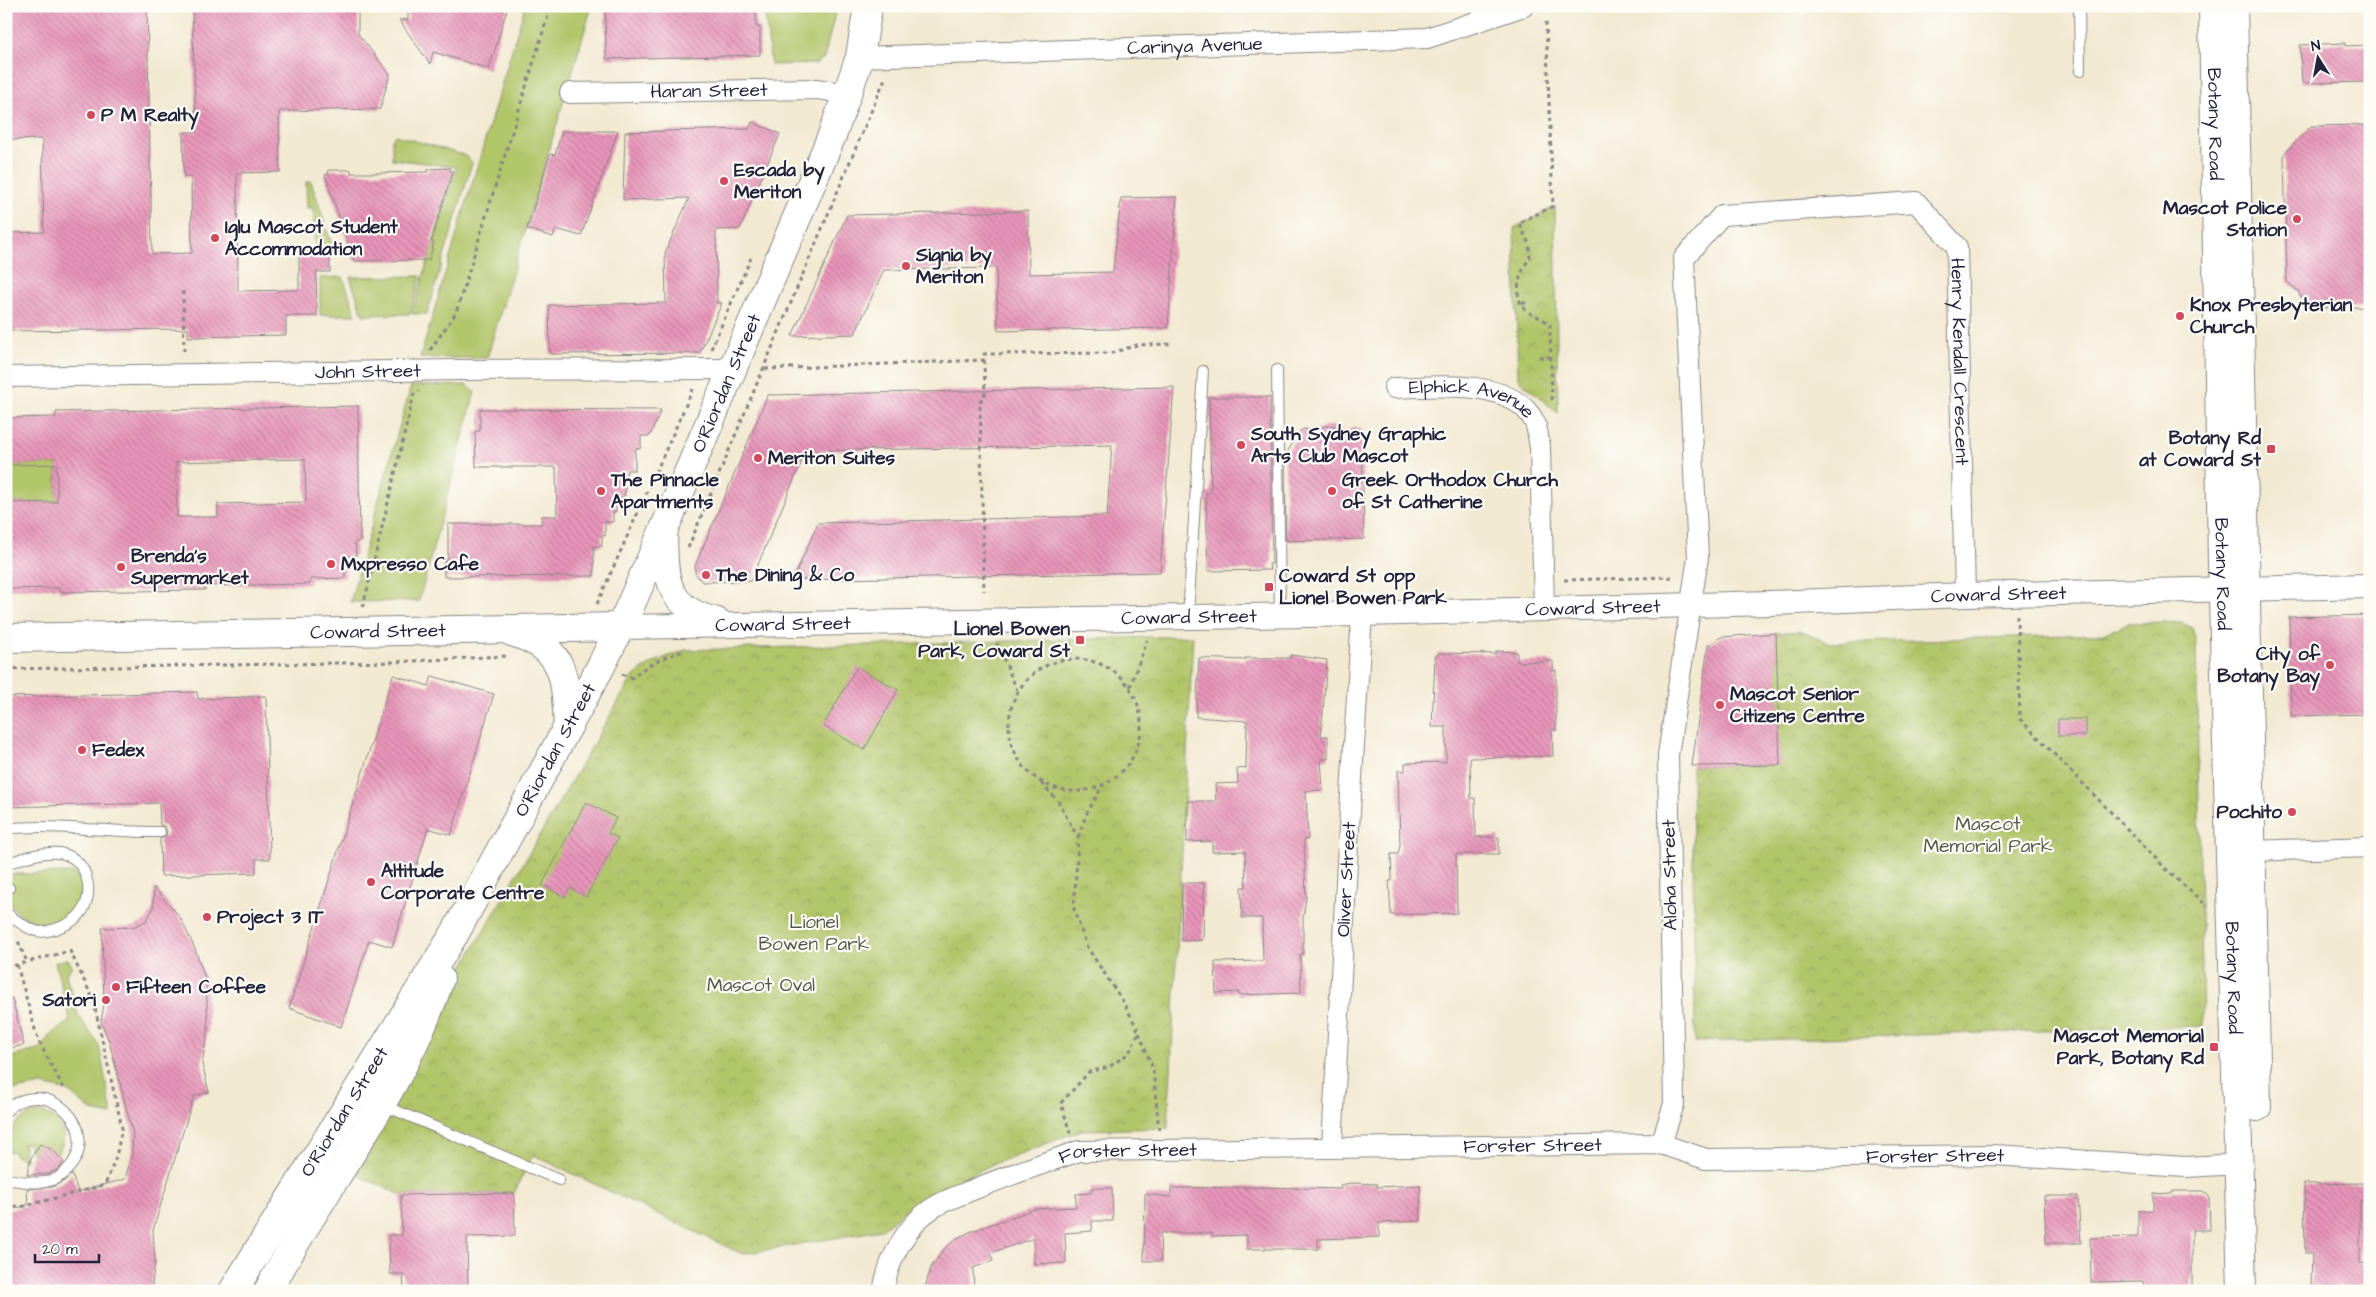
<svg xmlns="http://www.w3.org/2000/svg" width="2376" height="1297" font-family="'Architects Daughter',sans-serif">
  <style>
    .green { fill: #b1c569; stroke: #6a7452 }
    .park { fill: url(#park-crowns); stroke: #6a7452 }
    .building { fill: url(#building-back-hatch); fill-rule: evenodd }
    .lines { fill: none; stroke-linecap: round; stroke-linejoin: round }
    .service-casing { stroke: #8a8686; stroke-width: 12 }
    .minor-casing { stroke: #8a8686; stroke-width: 22 }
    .tertiary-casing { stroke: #8a8686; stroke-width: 26 }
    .secondary-casing { stroke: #8a8686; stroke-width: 30 }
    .primary-casing { stroke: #8a8686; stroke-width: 30 }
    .path { stroke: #8a8686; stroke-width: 3; stroke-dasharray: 4 4; stroke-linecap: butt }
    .service { stroke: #fff; stroke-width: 10 }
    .minor { stroke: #fff; stroke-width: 20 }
    .tertiary { stroke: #fff; stroke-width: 24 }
    .secondary { stroke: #fff; stroke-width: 28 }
    .primary { stroke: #fff; stroke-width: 28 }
    .poi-dot { fill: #d1495b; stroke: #fdfcf7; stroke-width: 2 }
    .labels { text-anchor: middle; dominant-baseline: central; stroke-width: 4.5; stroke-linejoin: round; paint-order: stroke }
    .street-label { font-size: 19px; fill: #22223b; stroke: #fdfcf7 }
    .poi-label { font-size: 19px; font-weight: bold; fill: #22223b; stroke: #fdfcf7; text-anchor: start }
    .park-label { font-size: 19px; fill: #545b4b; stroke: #fdfcf7 }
  </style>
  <defs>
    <pattern id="park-crowns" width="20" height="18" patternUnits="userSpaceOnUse" patternTransform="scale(1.25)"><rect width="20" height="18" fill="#b1c569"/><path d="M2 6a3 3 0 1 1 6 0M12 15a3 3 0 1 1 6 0" fill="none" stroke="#98a95c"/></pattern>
    <pattern id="building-back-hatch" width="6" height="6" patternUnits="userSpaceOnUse" patternTransform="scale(1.25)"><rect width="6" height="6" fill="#e996ba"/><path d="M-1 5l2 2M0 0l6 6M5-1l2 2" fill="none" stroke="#bc7a98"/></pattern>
  </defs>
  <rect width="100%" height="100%" fill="#fdfcf7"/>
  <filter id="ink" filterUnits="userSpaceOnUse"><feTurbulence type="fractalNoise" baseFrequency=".02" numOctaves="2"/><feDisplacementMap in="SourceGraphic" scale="10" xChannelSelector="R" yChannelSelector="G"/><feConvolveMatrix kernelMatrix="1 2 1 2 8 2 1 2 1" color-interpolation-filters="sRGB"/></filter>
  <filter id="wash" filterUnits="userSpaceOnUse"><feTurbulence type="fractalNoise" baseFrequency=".0096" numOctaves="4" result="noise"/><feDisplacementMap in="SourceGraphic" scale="20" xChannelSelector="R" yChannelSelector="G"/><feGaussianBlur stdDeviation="1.12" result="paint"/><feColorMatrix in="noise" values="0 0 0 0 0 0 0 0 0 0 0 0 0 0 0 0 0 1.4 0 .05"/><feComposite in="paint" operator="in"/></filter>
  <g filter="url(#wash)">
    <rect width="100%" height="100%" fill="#f2e9d1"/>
    <!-- green -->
    <path class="green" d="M525 6H592L487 358H420Z
      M764 6H837L824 58 815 64 771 65Z
      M395 135 467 156 472 163 427 314H412L456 167 392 159V139Z
      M311 181 333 248 315 249 313 208H307L306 182Z
      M421 276 410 314 363 315 350 277Z
      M343 277 356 315H320V278Z
      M466 385 475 392 419 601 350 602 411 386Z
      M57 464V502L8 503V512L6 513V465Z
      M76 873C101 893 62 932 36 924 26 922 18 912 11 906L8 874Z
      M68 959 72 966 66 975 78 1015 99 1045 112 1115 92 1111 68 1091 43 1085 6 1091V1058L41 1049 50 1035 70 1021 55 962Z
      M40 1112C61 1117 71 1137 56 1155L35 1157 31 1153 29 1144 24 1143V1155L27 1160 23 1161 18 1156 16 1157 13 1151 8 1152C8 1130 17 1115 40 1112Z"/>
    <!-- park -->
    <path class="park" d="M1555 207 1558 413 1518 379 1514 228Z
      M2165 622 2182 623 2192 628 2196 642 2203 1026 1695 1042 1692 766 1779 765 1776 633 1799 631 1830 643 2103 634 2129 623Z
      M1193 636 1168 1128 1082 1130 991 1165 920 1199 881 1230 742 1254 533 1155 514 1193 401 1195 355 1174 466 961 632 678C648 663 665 657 686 650Z"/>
    <g id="blocks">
      <!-- building -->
      <path class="building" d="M6 6H147L152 254 192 253 191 177H184L183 132H196L192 6H358V34L390 74 380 109 279 111 280 172 237 173 238 291 299 290V252H330V272H316L317 316H286V335L188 337V329L6 331V233L44 232 42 139 6 140Z
        M408 6H508L489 69 433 52 430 64 399 20H408Z
        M605 6H756V27H760V55L606 59Z
        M2345 43V46L2370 45V82L2302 83 2300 45Z
        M752 122 780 134 740 229 716 230 717 303H722L700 353 550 354 549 305 666 303 665 253 689 198 623 200 625 132 749 129Z
        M2370 125V307L2314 308 2304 297H2300L2299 292 2287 282 2284 154 2311 126Z
        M562 131H618L581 236 556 229 553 237 527 229 550 154 555 155Z
        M450 168V171H453L431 242H434L429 260 354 261 325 175 328 174V170H351V173H373L428 172V169Z
        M1177 197 1168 328 998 331 996 268 884 270 855 334 792 336 847 215 1028 211 1029 274 1113 272 1121 198Z
        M1174 387 1160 572 793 580 818 523 1107 516 1112 445 806 451 751 581 702 582 695 573V566L768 395Z
        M1209 397H1270L1272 564H1269L1270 570 1208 571 1206 493 1211 492Z
        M358 406 360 541 355 542 356 556H345V578L310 579V584L205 586V590L59 592V588L6 589 8 503 57 502V464L6 465V418L56 417V412ZM305 459 306 502 218 504V517H177L176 462Z
        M480 409 661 410 650 436H641V448L635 449V470H627L624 498H616V512H613V522H605V536L602 535V546H594V576L444 577V561H448V524H542L541 516H557L556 467H476L475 431H480Z
        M1324 426H1334L1345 431 1355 427 1362 430 1364 539 1286 541 1285 456 1300 431 1304 429 1315 432Z
        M2370 615V714L2291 716 2289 617Z
        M1776 633 1780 765 1692 766 1708 645 1721 637Z
        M1496 651 1517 652V662L1553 661V671L1556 670V731L1552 729 1553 756 1470 758 1471 798H1475L1476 837H1499V854H1456L1457 913 1391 915 1389 881H1392L1391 854H1398L1400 846 1398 770 1405 771V763L1446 762V727H1432L1435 658 1439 653 1496 654Z
        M1291 655 1327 660 1321 736H1328V759H1321L1323 790 1306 791 1308 839 1304 840 1306 898 1303 917V954H1300L1301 993 1239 995 1238 992 1216 993 1215 962 1263 961 1262 918H1242L1241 887H1246L1245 851 1212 852V841L1187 842V801H1216L1215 784 1238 783 1237 769 1246 768 1247 721 1196 717 1199 658 1245 660V658H1291Z
        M857 667 898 690 864 750 823 726Z
        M393 675 429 686 432 676 494 694 451 835 428 828 392 947 369 940 341 1027 289 1008Z
        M197 692 198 699 266 696 270 859H256V873L161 876 160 839 166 836 167 832 164 826 160 825 159 803 6 807V697Z
        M2058 719H2086V736H2058Z
        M586 802 616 818 608 833 618 838 586 897 570 888 565 897 542 885Z
        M1182 883H1204L1203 940 1181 941Z
        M154 887 180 917 195 949 206 981 208 1030 202 1064 209 1092 194 1096 153 1230 155 1261 151 1291H6V1211L28 1205 27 1189 52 1187 64 1181 72 1174 78 1192 125 1179 132 1155 133 1134 109 1041 101 1022 104 1004 102 928 133 927 146 921 153 909Z
        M6 998H12L24 1045 6 1049Z
        M40 1144 53 1150 64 1162 59 1169 48 1174 27 1175 31 1158Z
        M1351 1183 1377 1184V1187L1420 1185 1421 1221 1379 1223V1237L1318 1239V1249H1247V1235L1212 1236V1233H1160L1161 1261H1144L1145 1194 1171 1197V1188L1260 1187 1341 1189 1340 1185Z
        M2365 1183V1200H2360V1263L2370 1264V1289L2311 1286 2312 1253H2305L2304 1184Z
        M1091 1188H1112L1113 1221H1092V1231L1065 1233 1066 1263 1034 1264V1238L991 1253 993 1261 973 1268 974 1291H924L931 1267 944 1249 957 1238 972 1231 1035 1209 1076 1207V1194L1091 1193Z
        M2173 1191H2203L2209 1196 2210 1230H2192V1291H2144L2143 1281 2091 1282 2090 1238 2138 1237V1211L2153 1210V1194L2173 1193Z
        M514 1193 515 1236 467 1237 468 1291H404L403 1274H390L389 1235H402L401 1195Z
        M2044 1196H2078L2081 1243H2046Z"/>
    </g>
  </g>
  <g filter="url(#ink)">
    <use href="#blocks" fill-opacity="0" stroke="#8a8686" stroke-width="1"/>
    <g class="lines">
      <defs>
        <path id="service" d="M2079 6 2080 71
          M1277 370 1280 615
          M1188 617 1203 371
          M6 829C57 823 109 833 160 832
          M6 864C23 858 41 851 59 853 86 857 95 888 83 910 77 920 65 926 55 929 49 931 42 933 36 931 25 928 15 919 6 913
          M6 888H9
          M383 1105 559 1180
          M6 1111C46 1071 108 1132 65 1172 60 1177 52 1181 45 1182 32 1184 19 1181 6 1179"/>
        <g id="minor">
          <path id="s1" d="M860 57 1427 38 1524 6"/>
          <path id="s2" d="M570 93 817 89 848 94"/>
          <path id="s3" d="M6 377 458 370 732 369"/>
          <path id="s4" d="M1394 388C1435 387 1511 377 1534 421 1538 428 1538 439 1540 447L1544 609"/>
          <path d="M2252 851 2370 847"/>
          <path id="s5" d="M1661 1144 1674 1104 1668 755 1698 557 1684 258 1722 215 1916 202 1957 247 1965 595"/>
          <path id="s6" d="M1332 1147 1348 844 1362 614"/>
          <path id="s7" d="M883 1291C888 1264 899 1240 918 1220 933 1204 955 1197 975 1189 1009 1175 1044 1163 1079 1151L1661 1144 1706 1159 1994 1155 2186 1167 2240 1164"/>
        </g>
        <g id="tertiary">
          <path d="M665 529C666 576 663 607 717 620"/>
          <path id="s8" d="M621 627 1362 614 1770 603 1965 595 2370 586"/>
        </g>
        <g id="secondary">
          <path d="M512 632C566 648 565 676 568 726"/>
          <path id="s9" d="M6 638 621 627"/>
        </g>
        <g id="primary">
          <path id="s10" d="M2213 6 2222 563 2242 1291"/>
          <path d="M2233 6 2257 1107"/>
          <path id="s11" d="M233 1291 455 933 601 666 627 613 665 527 833 133 860 57 868 6"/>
          <path d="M268 1291C323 1186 403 1092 440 979"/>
        </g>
      </defs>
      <!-- service casing -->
      <use href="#service" class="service-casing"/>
      <!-- minor casing -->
      <use href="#minor" class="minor-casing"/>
      <!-- tertiary casing -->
      <use href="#tertiary" class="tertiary-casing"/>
      <!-- secondary casing -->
      <use href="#secondary" class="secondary-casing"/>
      <!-- primary casing -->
      <use href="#primary" class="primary-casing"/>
      <!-- path -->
      <path class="path" d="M1546 22 1553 206 1519 223 1529 244 1530 258C1520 271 1511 297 1526 310 1533 316 1543 317 1550 325L1552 403
        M183 291 184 355
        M1522 303H1530
        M711 349 751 258
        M430 350 456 313 551 6
        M1539 357H1551
        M984 360 985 396 980 401 984 591
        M765 369 984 360V354L1112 353 1137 345 1173 344
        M688 548 886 76
        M1564 580 1673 577
        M597 604 693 389
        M363 607 414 394 419 391
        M2017 615 2020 719 2169 872 2207 906
        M1070 642V658
        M997 643 1017 690
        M1009 725a66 66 0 1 1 132 0a66 66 0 1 1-132 0Z
        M6 669 393 662 506 656
        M622 674 632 678C648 663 665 657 686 650
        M1130 687 1147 640
        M1041 783 1058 801 1078 838 1074 910 1087 947 1124 1003 1139 1032 1129 1053 1109 1067 1089 1072 1061 1103 1070 1133
        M1078 837 1087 813 1103 785
        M17 965 38 1040 64 1089
        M6 968 27 962 18 941
        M1139 1033 1153 1069 1159 1131
        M6 1205 21 1207 105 1185 116 1157 122 1128 93 999 70 951 27 962"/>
      <!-- service -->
      <use href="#service" class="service"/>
      <!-- minor -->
      <use href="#minor" class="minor"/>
      <!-- tertiary -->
      <use href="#tertiary" class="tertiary"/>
      <!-- secondary -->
      <use href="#secondary" class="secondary"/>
      <!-- primary -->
      <use href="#primary" class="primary"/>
    </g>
  </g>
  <!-- markers -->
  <g class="poi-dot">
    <circle cx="91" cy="115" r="5"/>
    <circle cx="724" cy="181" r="5"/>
    <circle cx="2297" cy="219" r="5"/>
    <circle cx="215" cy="238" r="5"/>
    <circle cx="906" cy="266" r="5"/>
    <circle cx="2180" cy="316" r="5"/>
    <circle cx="1241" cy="445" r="5"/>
    <rect x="2266" y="444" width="10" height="10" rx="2.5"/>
    <circle cx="758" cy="458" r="5"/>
    <circle cx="601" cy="491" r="5"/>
    <circle cx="1332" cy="491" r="5"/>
    <circle cx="331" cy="564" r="5"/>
    <circle cx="121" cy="567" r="5"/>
    <circle cx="706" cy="575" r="5"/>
    <rect x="1264" y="582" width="10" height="10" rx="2.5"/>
    <rect x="1075" y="635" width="10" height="10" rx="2.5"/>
    <circle cx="2330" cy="665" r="5"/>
    <circle cx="1720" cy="705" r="5"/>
    <circle cx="82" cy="750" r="5"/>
    <circle cx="2292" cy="812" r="5"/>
    <circle cx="371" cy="882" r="5"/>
    <circle cx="207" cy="917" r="5"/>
    <circle cx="116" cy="987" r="5"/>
    <circle cx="106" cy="1000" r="5"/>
    <rect x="2209" y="1042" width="10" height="10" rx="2.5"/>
  </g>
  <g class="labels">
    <!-- street labels -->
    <g class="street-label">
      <text stroke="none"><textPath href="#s1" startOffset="335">Carinya Avenue</textPath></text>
      <text stroke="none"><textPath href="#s2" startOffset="139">Haran Street</textPath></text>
      <text stroke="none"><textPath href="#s10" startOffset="118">Botany Road</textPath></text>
      <text stroke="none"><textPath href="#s5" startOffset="1318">Henry Kendall Crescent</textPath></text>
      <text stroke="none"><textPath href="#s3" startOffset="362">John Street</textPath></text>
      <text stroke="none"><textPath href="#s11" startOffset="1035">O'Riordan Street</textPath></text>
      <text stroke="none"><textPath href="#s4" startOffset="80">Elphick Avenue</textPath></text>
      <text stroke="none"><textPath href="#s10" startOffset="568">Botany Road</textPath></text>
      <text stroke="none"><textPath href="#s8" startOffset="1378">Coward Street</textPath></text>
      <text stroke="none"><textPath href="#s8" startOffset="972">Coward Street</textPath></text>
      <text stroke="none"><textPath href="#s8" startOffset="568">Coward Street</textPath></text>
      <text stroke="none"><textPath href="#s8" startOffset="162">Coward Street</textPath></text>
      <text stroke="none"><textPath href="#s9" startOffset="372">Coward Street</textPath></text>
      <text stroke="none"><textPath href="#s11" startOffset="630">O'Riordan Street</textPath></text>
      <text transform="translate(1670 875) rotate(-91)">Aloha Street</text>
      <text stroke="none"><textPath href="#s6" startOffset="268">Oliver Street</textPath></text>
      <text stroke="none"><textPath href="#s10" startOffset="972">Botany Road</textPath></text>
      <text stroke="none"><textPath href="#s11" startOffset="211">O'Riordan Street</textPath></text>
      <text stroke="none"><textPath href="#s7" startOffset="710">Forster Street</textPath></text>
      <text stroke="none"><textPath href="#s7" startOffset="305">Forster Street</textPath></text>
      <text stroke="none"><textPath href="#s7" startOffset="1115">Forster Street</textPath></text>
    </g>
    <!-- poi labels -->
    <g class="poi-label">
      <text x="101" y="115">P M Realty</text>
      <text x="734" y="170">Escada by<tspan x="734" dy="22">Meriton</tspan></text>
      <text x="2287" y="208" text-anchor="end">Mascot Police<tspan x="2287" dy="22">Station</tspan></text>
      <text x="225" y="227">Iglu Mascot Student<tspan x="225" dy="22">Accommodation</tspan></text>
      <text x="916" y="255">Signia by<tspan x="916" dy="22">Meriton</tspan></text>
      <text x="2190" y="305">Knox Presbyterian<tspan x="2190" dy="22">Church</tspan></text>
      <text x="1251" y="434">South Sydney Graphic<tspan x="1251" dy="22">Arts Club Mascot</tspan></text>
      <text x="2261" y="438" text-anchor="end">Botany Rd<tspan x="2261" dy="22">at Coward St</tspan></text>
      <text x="768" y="458">Meriton Suites</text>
      <text x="611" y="480">The Pinnacle<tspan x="611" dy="22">Apartments</tspan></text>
      <text x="1342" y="480">Greek Orthodox Church<tspan x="1342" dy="22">of St Catherine</tspan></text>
      <text x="131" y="556">Brenda's<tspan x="131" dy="22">Supermarket</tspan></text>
      <text x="341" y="564">Mxpresso Cafe</text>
      <text x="716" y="575">The Dining &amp; Co</text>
      <text x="1279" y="576">Coward St opp<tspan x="1279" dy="22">Lionel Bowen Park</tspan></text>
      <text x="1070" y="629" text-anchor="end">Lionel Bowen<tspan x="1070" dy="22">Park, Coward St</tspan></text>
      <text x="2320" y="654" text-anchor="end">City of<tspan x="2320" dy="22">Botany Bay</tspan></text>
      <text x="1730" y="694">Mascot Senior<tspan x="1730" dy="22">Citizens Centre</tspan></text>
      <text x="92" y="750">Fedex</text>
      <text x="2282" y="812" text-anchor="end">Pochito</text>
      <text x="381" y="871">Altitude<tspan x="381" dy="22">Corporate Centre</tspan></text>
      <text x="217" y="917">Project 3 IT</text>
      <text x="126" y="987">Fifteen Coffee</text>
      <text x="96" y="1000" text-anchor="end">Satori</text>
      <text x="2204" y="1036" text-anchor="end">Mascot Memorial<tspan x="2204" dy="22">Park, Botany Rd</tspan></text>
    </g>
    <!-- park labels -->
    <g class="park-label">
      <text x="1988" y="824">Mascot<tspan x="1988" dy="22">Memorial Park</tspan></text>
      <text x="814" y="922">Lionel<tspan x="814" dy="22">Bowen Park</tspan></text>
      <text x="761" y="985">Mascot Oval</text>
    </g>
  </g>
  <!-- margin -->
  <rect width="2376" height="1297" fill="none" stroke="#fdfcf7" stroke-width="25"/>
  <!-- north arrow -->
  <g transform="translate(2318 58) rotate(349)" stroke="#fdfcf7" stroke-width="4" paint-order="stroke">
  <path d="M0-4L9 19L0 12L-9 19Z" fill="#22223b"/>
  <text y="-8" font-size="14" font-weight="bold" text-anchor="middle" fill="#22223b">N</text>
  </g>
  <!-- scale -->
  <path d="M35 1254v8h64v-8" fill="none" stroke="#22223b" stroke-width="2.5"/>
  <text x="42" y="1254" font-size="15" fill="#22223b" stroke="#fdfcf7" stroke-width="4" paint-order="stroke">20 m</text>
</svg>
